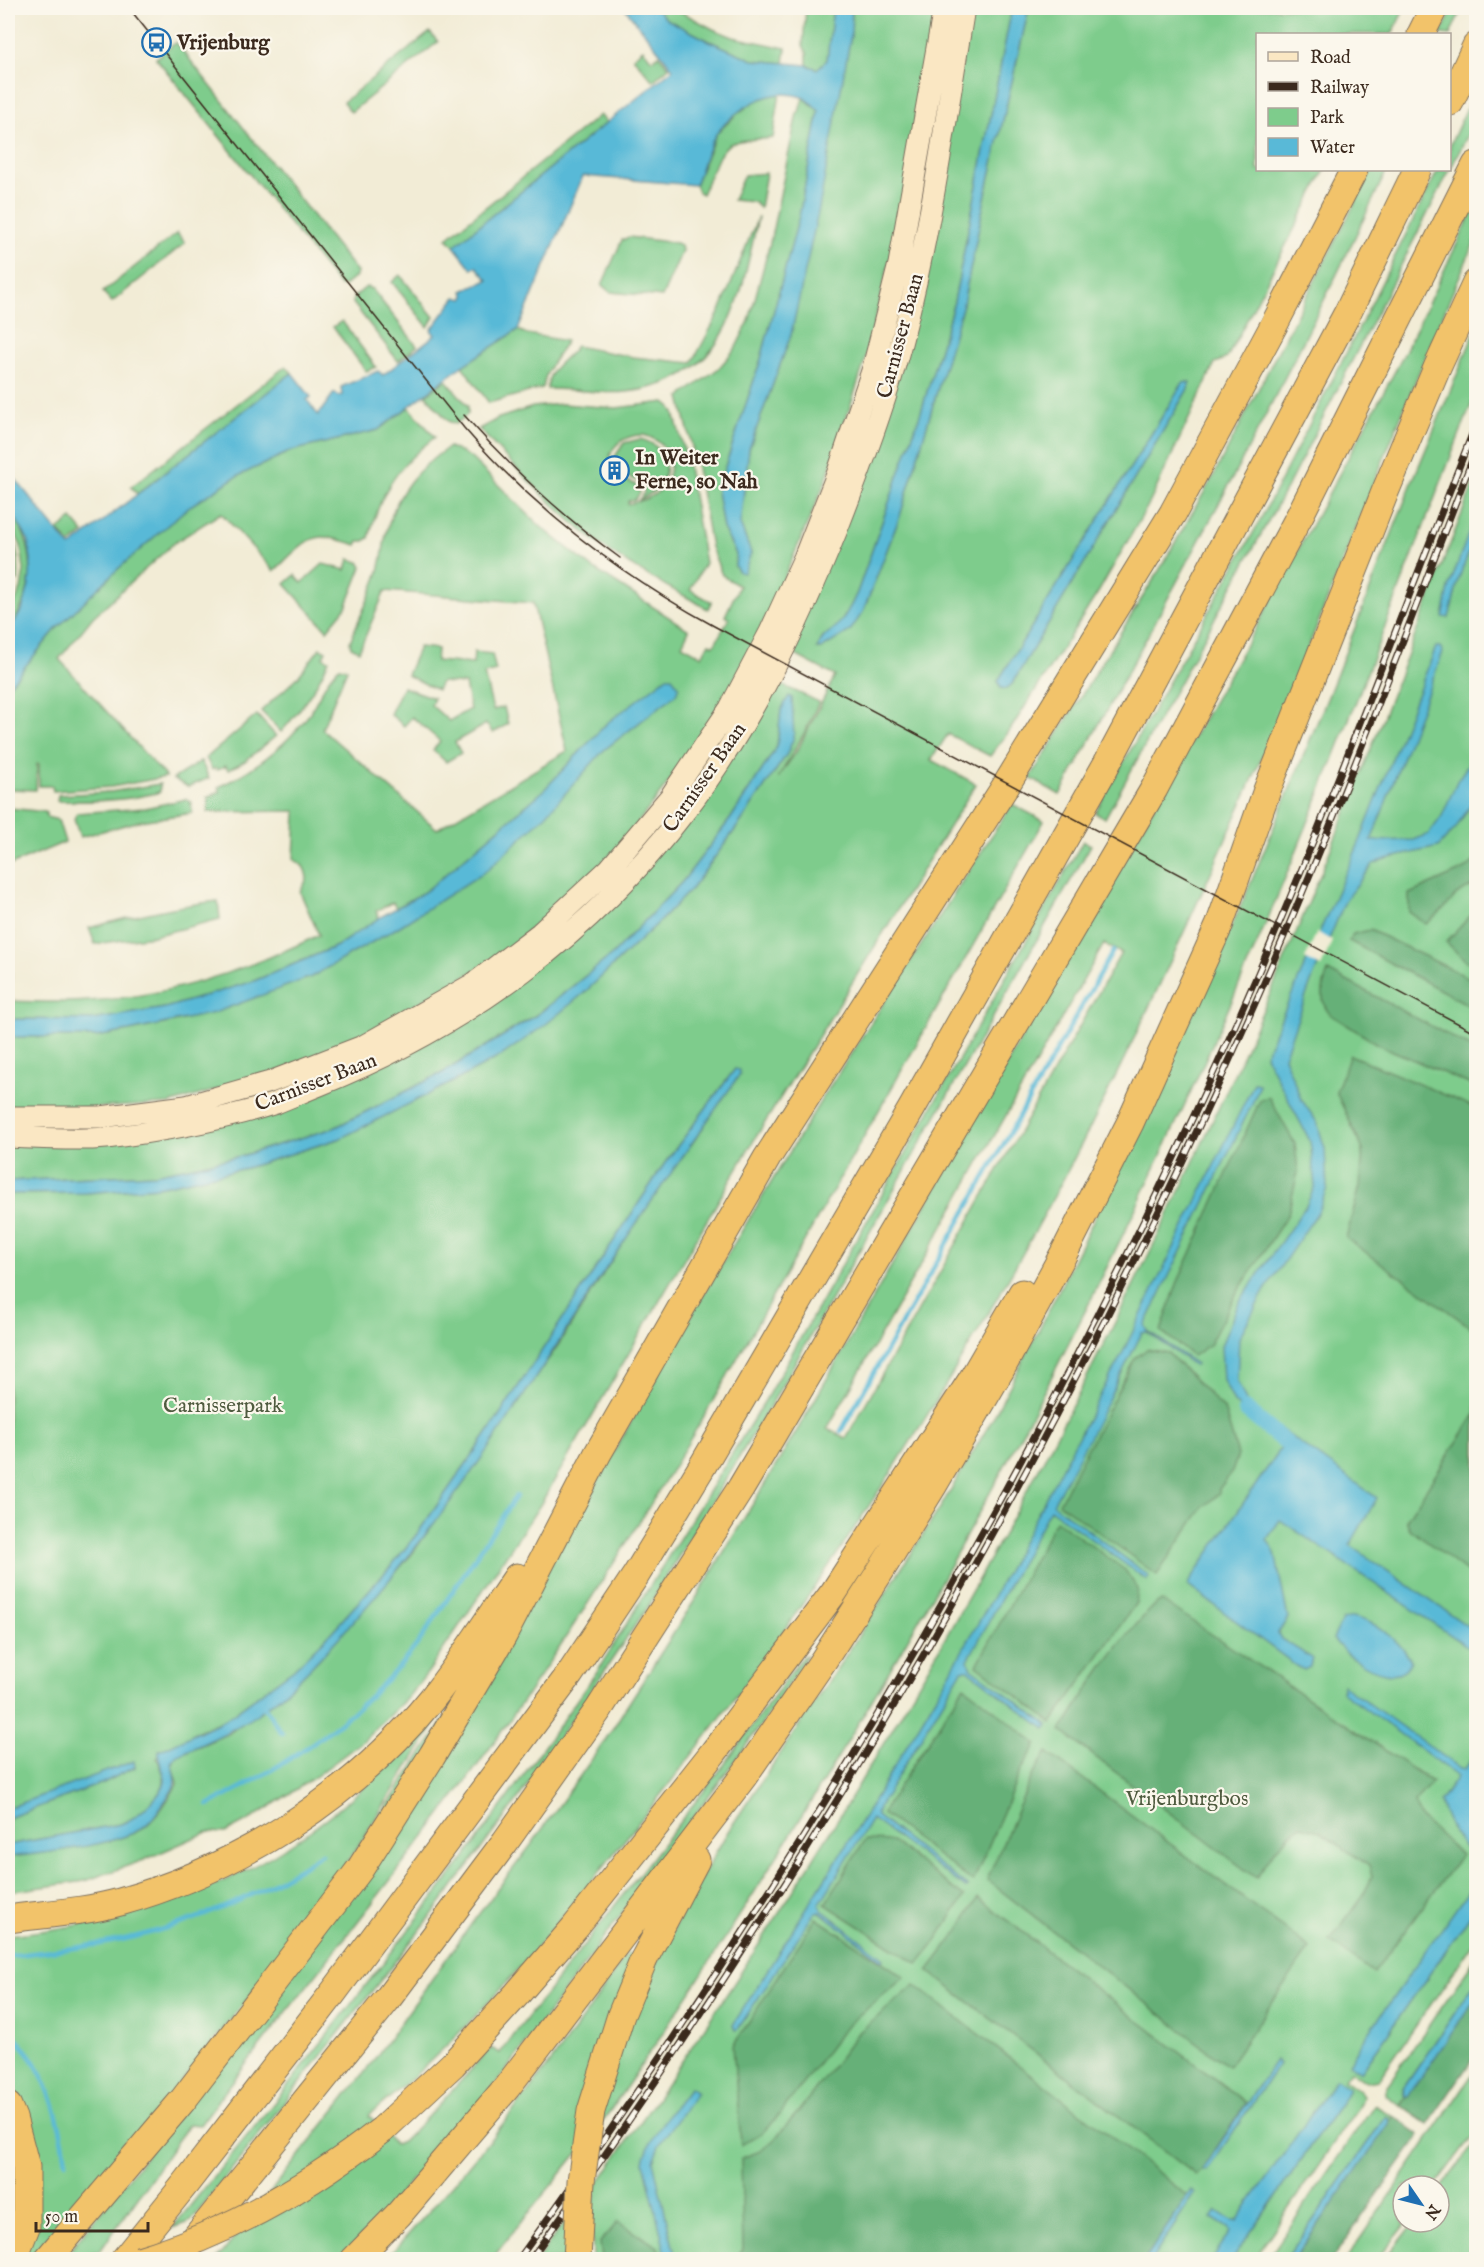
<svg xmlns="http://www.w3.org/2000/svg" width="1484" height="2267" font-family="'IM FELL English',serif">
  <style>
    .green { fill: #7ecc8c; stroke: #5c7b55; stroke-width: 1.5; fill-rule: evenodd }
    .forest { fill: #66b078; stroke: #506d4b; stroke-width: 1.5 }
    .water { fill: #59b9d7; stroke: #4a727a; stroke-width: 1.5 }
    .pier { fill: #f2ecd6 }
    .lines { fill: none; stroke-linecap: round; stroke-linejoin: round }
    .stream { stroke: #59b9d7; stroke-width: 4.5 }
    .canal { stroke: #59b9d7; stroke-width: 16 }
    .secondary-casing { stroke: #7b6e5e; stroke-width: 23 }
    .motorway-casing { stroke: #7b6e5e; stroke-width: 29 }
    .secondary { stroke: #fae7c3; stroke-width: 21 }
    .motorway { stroke: #f2c36a; stroke-width: 27 }
    .tram { stroke: #3b2a1e; stroke-width: 1.5 }
    .rail-casing { stroke: #3b2a1e; stroke-width: 7 }
    .rail { stroke: #fbf7ec; stroke-width: 4.5; stroke-dasharray: 14; stroke-linecap: butt }
    .motorway-bridge-casing { stroke: #7b6e5e; stroke-width: 29; stroke-linecap: butt }
    .motorway-bridge { stroke: #f2c36a; stroke-width: 27 }
    .labels { text-anchor: middle; dominant-baseline: central; stroke-width: 4.5; stroke-linejoin: round; paint-order: stroke }
    .poi-label { font-size: 21px; font-weight: bold; fill: #3b2a1e; stroke: #fbf7ec; text-anchor: start }
    .street-label { font-size: 21px; fill: #3b2a1e; stroke: #fbf7ec }
    .park-label { font-size: 21px; fill: #4f5b3f; stroke: #fbf7ec }
  </style>
  <rect width="100%" height="100%" fill="#fbf7ec"/>
  <filter id="ink" filterUnits="userSpaceOnUse"><feTurbulence type="fractalNoise" baseFrequency=".0167" numOctaves="2"/><feDisplacementMap in="SourceGraphic" scale="12" xChannelSelector="R" yChannelSelector="G"/><feConvolveMatrix kernelMatrix="1 2 1 2 8 2 1 2 1" color-interpolation-filters="sRGB"/></filter>
  <filter id="wash" filterUnits="userSpaceOnUse"><feTurbulence type="fractalNoise" baseFrequency=".008" numOctaves="4" result="noise"/><feDisplacementMap in="SourceGraphic" scale="24" xChannelSelector="R" yChannelSelector="G"/><feGaussianBlur stdDeviation="1.35" result="paint"/><feColorMatrix in="noise" values="0 0 0 0 0 0 0 0 0 0 0 0 0 0 0 0 0 1.4 0 .05"/><feComposite in="paint" operator="in"/></filter>
  <g filter="url(#wash)">
    <rect width="100%" height="100%" fill="#f2ecd6"/>
    <!-- green -->
    <path class="green" d="M656 8H674L713 29 733 37 786 48 784 63 753 60 705 39 666 19Z
      M806 8H833L827 60 817 69 807 65V53L803 45Z
      M852 8H936L905 198 865 361 825 483 771 608 709 729 618 849 501 956 320 1059 169 1104 8 1112V1037H96L129 1031 183 1020 311 977 486 871 604 750 676 694 607 723 542 792 426 891 396 908 393 902 376 911 379 918 337 946 254 981 165 1008 92 1020 8 1019V950L12 952 10 1001C36 1002 62 1003 88 1001 168 997 247 970 319 935L300 892 307 879C306 869 303 864 294 860L296 811 208 812V797L220 792 219 787C251 771 281 750 304 721 316 707 326 676 340 667L347 669 322 729 437 829 567 751 533 603 385 591 359 651 351 647 350 642C358 620 369 599 377 577 383 561 383 543 388 527 398 490 418 468 449 447 456 451 465 453 472 459L541 527 594 569 689 630 682 645 702 656 709 643 714 645 729 619 725 616 739 586 722 575 711 547 696 463 680 397 719 368 735 349 749 321 770 243 797 113 799 112 803 97 819 111 799 217 761 359 717 491 723 528 736 554 735 566 751 553 740 524 749 449 791 335 851 35Z
      M966 8H1012L954 302 921 412 857 593C852 604 845 618 836 627 826 637 823 632 818 649H822L863 612 900 516 963 304 985 198 1029 8H1405L1392 34H1258V170H1325L1227 358 1215 363 1150 502 1099 591 1010 730 990 756 948 734 931 760 976 784 751 1145 540 1505 429 1671 408 1697 363 1741 315 1777 251 1819 225 1833 207 1832 144 1860 85 1881 8 1892V1857C41 1852 117 1846 143 1828 156 1819 170 1798 177 1784 176 1774 167 1764 176 1756L229 1733 279 1697 318 1660 412 1554 559 1344 641 1214 701 1131 735 1069 665 1163 487 1434 417 1534 392 1565 326 1638 294 1669 226 1719 196 1732 157 1758C160 1765 165 1774 164 1781 163 1796 134 1820 121 1824L8 1845V1818L103 1783 135 1767 8 1808V1194L86 1193 158 1187 246 1168 341 1138 584 993 657 924 692 888 740 823 787 754 781 710 777 747 731 818 683 881 613 954 536 1015 444 1072 334 1128 241 1156 155 1174 8 1181V1144L267 1112 591 920 771 680 819 702 805 732 778 778 798 749 835 676 786 650 881 412ZM1189 382 1188 389 1012 684 1006 689 1001 688 998 681 1183 383Z
      M1454 8H1462L1450 35 1440 34Z
      M430 32 438 42 351 112 343 102Z
      M176 42 357 272 356 276 344 286H340L156 58Z
      M643 49 652 60 659 55 669 67 653 81 633 57Z
      M1476 88V119L1292 478 1105 818 1095 813 1257 526 1357 332 1438 170H1450V145Z
      M780 93 773 138C760 140 742 138 730 144 718 150 708 182 702 194L698 192 695 185 716 134 737 114 758 99Z
      M600 115 607 122 454 246 447 238Z
      M1372 170H1387C1287 383 1174 589 1060 795L1030 778 1157 574 1214 475Z
      M766 173 760 208 754 202 733 200 744 175Z
      M1476 204V239C1416 374 1363 511 1308 648 1271 740 1230 831 1189 921 1142 1024 1092 1128 1037 1228 927 1427 800 1619 659 1797 570 1909 481 2025 369 2115L395 2145 402 2142 434 2110 491 2048 500 2053 724 1765 802 1657 807 1656 764 1721 496 2084 372 2225 340 2259 217 2260 368 2068 472 1923 531 1845 604 1742 698 1595 805 1417 1259 622 1401 360ZM1104 944 1121 953 846 1438 827 1429Z
      M758 217C740 301 729 381 626 392 600 395 573 388 547 389 550 364 563 364 576 346L633 357 692 363 720 311Z
      M177 233 185 243 112 302 103 292Z
      M629 237 676 243 681 246 682 251 662 297 610 292 602 285 622 240Z
      M400 275 434 317 428 327 392 282Z
      M366 287 372 289 417 346 398 361 353 303 354 297Z
      M342 321 376 367 366 371 333 327Z
      M1476 329V393C1418 538 1364 685 1305 830 1261 938 1213 1045 1163 1151 1008 1482 823 1799 617 2101 579 2157 532 2205 492 2259L385 2260C474 2164 556 2063 627 1953L655 1964 694 1890 727 1833 850 1649 940 1508 992 1420 1039 1330 1159 1087 1246 894 1327 699 1413 480Z
      M518 330 527 334 566 341C557 359 546 366 543 388L489 403 462 366Z
      M286 366 292 373 137 494 131 487Z
      M446 380 468 406V414L456 424 448 421 426 395Z
      M665 402 670 406 674 413 687 461 705 563 690 590 712 602 708 609C665 585 618 561 580 529 544 498 511 463 479 429L499 418 533 407 562 404 616 408ZM643 435C671 441 678 471 659 491 650 499 639 502 628 504V501L635 500 640 493C637 477 620 485 613 471 602 449 624 435 643 435Z
      M409 407 435 437C397 466 380 492 369 538L364 541H359L357 545C347 542 335 538 324 537 305 536 288 559 274 571L221 513 174 543 93 617 59 659 166 777 111 787 53 791 52 786H39V764H37L36 790 8 789V687L57 628 118 569 187 508 234 478 291 451 378 430Z
      M640 439C662 444 674 467 658 487 653 493 645 497 638 501L644 493C644 477 629 480 618 473L614 458 624 443Z
      M1476 477V1888L1353 2067 1361 2072 1476 1907V1940L1378 2080 1366 2082 1350 2071 1344 2079 1360 2091 1363 2097 1361 2103 1254 2259H1232L1349 2091 1348 2088 1341 2083 1219 2259 593 2260 592 2222 596 2186C844 1835 1058 1461 1236 1070 1325 875 1399 676 1476 477Z
      M8 505C39 551 37 586 8 632V618L21 589 24 570 21 546 8 517Z
      M72 519 84 533 70 544 58 530Z
      M8 526C16 545 20 559 18 581L10 578 13 557 8 546Z
      M349 559 359 562 362 567 346 607 327 630 285 584 295 575 302 583 323 564 346 570Z
      M419 647 437 649 436 661 473 664 474 652 492 654 496 671 484 674 493 710 504 707 508 724 493 733 486 724 455 742 461 753 446 762 433 750 440 741 412 717 404 726 390 714 403 687 434 698 431 705 449 721 470 709 465 684 441 682 437 690 407 675Z
      M320 648 326 651 323 657 329 660C317 687 301 710 281 732L261 711 298 677Z
      M257 715 276 736 245 761 228 770 226 766 217 770 216 768 212 770 206 758Z
      M201 761 209 778 188 787 173 779Z
      M160 784V792C127 801 92 802 57 801L58 795 110 792Z
      M186 799 191 802 192 813 140 821 80 837 74 819 77 813 145 808Z
      M1012 804 1044 821 709 1408C632 1537 551 1666 461 1788 376 1902 284 2011 200 2125L189 2124 100 2251 64 2258 198 2091 567 1535 701 1298 823 1097Z
      M8 808 46 812V817L58 820 65 842 8 866Z
      M1083 841 1091 845 772 1403 651 1602 513 1806 432 1915 191 2221 172 2228 290 2083 469 1852 598 1670 764 1402Z
      M218 901 220 919 153 936 95 944 89 928C132 916 173 906 218 901Z
      M442 1709 431 1731 358 1846 273 1967 170 2096 29 2259H20L21 2109 8 2078V1935C113 1924 220 1896 307 1833 357 1798 401 1754 442 1709Z
      M1476 1957V1982L1403 2089 1405 2097 1400 2105 1386 2095V2087Z
      M1476 2069V2132L1435 2186H1403V2222H1407L1377 2259H1346Z
      M1374 2105 1393 2116 1390 2119 1386 2116 1286 2259 1267 2260Z
      M1476 2142V2259H1385L1414 2222H1439V2190Z
      M564 2222 567 2224 566 2259 537 2260Z"/>
    <!-- forest -->
    <path class="forest" d="M1476 860V884L1456 895 1445 908 1426 924 1409 912V894L1465 869Z
      M1476 910V966L1466 961 1446 942Z
      M1370 930 1476 981V1009L1349 941 1353 934Z
      M1328 971 1476 1050V1087L1377 1044 1331 1015C1318 1003 1323 984 1328 971Z
      M1350 1055 1476 1108V1331L1346 1238 1360 1186 1363 1150 1336 1092Z
      M1269 1097 1295 1144 1298 1172 1288 1214 1235 1296 1209 1345 1193 1356 1161 1331 1177 1284 1260 1100Z
      M1147 1349 1168 1353 1224 1409 1238 1455 1232 1472 1219 1489V1494L1203 1507 1157 1575 1059 1503 1135 1358Z
      M1476 1413V1579L1410 1529 1406 1520Z
      M1056 1520 1125 1570 1138 1589 1136 1603 1052 1723 977 1665Z
      M1162 1601 1432 1782 1414 1802 1420 1817 1461 1855 1374 1973 1330 1941 1363 1895 1372 1877 1369 1866 1319 1831 1301 1826C1281 1838 1269 1860 1256 1878L1061 1731C1090 1685 1118 1640 1158 1602Z
      M964 1686 1037 1744 1021 1770 973 1882 882 1813Z
      M1047 1752 1310 1948 1228 2066 987 1880 1032 1776Z
      M865 1840 892 1841 964 1897 933 1945 918 1964 825 1904Z
      M978 1898 1246 2103 1202 2170 1196 2175 928 1971 959 1930Z
      M816 1918 905 1977 847 2025 775 2120 762 2133 741 2145 733 2046Z
      M915 1985 1188 2196 1145 2259 733 2260 743 2249 741 2158 758 2152 771 2143 798 2112 857 2034Z
      M1476 1998V2054L1428 2124 1400 2105 1405 2097 1409 2095Z
      M1393 2116 1420 2135 1332 2259 1294 2260Z
      M618 2222 658 2247 661 2259H602L600 2242Z"/>
    <!-- water -->
    <path class="water" d="M625 8H656L666 19 705 39 753 60 807 65 817 69 827 60 833 8H852L851 35 819 208 791 335 749 449 740 524 751 553 744 573 739 572 735 566 736 554 723 528 717 491 761 359 799 217 819 111C815 107 808 99 802 97 769 86 736 109 717 133 708 145 701 170 695 185L583 176 518 330 462 366 378 430 291 451 234 478 187 508 118 569 57 628 8 687V632L22 610 29 585 31 560 28 540 8 505V470L70 547 292 373 311 397 307 400 318 415 334 393 339 396 342 395 341 387 378 371 383 375 435 335 431 330 456 297 463 299 465 296 463 291 488 280 476 266 472 269 454 246 673 69Z
      M1012 8H1029L985 198 963 304 900 516 863 612 850 631 821 649H817C825 632 825 638 836 627 845 618 852 604 857 593L921 412 954 302Z
      M1190 382 1188 389 1012 684 1006 689 1001 688 998 681 1183 383Z
      M1476 512V534L1459 578 1449 618 1443 617 1449 588Z
      M1436 647H1440L1443 652 1371 841 1414 840 1429 834 1442 816 1457 781 1476 753V789L1472 803 1456 828 1438 847 1386 859 1373 864 1346 899 1311 982 1284 1057 1301 1099 1317 1122 1325 1149 1327 1188 1318 1212 1265 1290 1239 1338 1237 1381 1247 1403 1266 1419 1260 1429 1234 1402 1223 1380 1221 1346 1239 1302 1306 1206 1315 1186 1310 1141 1265 1055 1359 843Z
      M667 677H672L679 686 676 694 604 750 545 816 486 871 397 928 311 977 214 1013 129 1031 96 1037H8V1019L92 1020 165 1008 254 981 337 946 379 918 426 891 542 792 607 723Z
      M789 696 792 698 794 737 787 754 740 823 692 888 657 924 584 993 545 1025 501 1056 451 1083 341 1138 246 1168 158 1187 86 1193 8 1194V1181L155 1174 241 1156 334 1128 444 1072 537 1015 613 954 683 881 731 818 777 747 781 710Z
      M735 1069 739 1070 740 1074C691 1145 641 1214 594 1287 520 1403 444 1522 351 1624 322 1656 292 1690 256 1715 231 1732 204 1743 176 1756L171 1763C178 1785 176 1786 163 1804 157 1813 151 1822 142 1828 118 1845 39 1854 8 1857V1845L121 1824C134 1820 166 1794 165 1778 163 1768 157 1762 159 1751L226 1719 294 1669 326 1638 392 1565 417 1534 487 1434 665 1163Z
      M1254 1083 1259 1084V1087L1252 1104 1145 1326 1148 1331 1196 1364 1195 1366 1147 1332 1142 1333 1088 1440 1053 1504 1149 1576 1147 1580 1050 1509 968 1660 970 1667 1048 1725 1045 1729 968 1670H962L876 1812 877 1816 968 1887 966 1888 872 1819 819 1905 822 1910 884 1958 882 1960 820 1912H815L738 2029 735 2030 733 2025 867 1812 940 1690 998 1588 1121 1356Z
      M1275 1425 1377 1498 1350 1545 1476 1632V1652L1280 1520 1267 1539 1275 1553 1288 1618 1278 1633 1281 1639 1312 1658 1310 1667 1304 1670 1297 1666 1187 1585 1281 1448 1267 1435Z
      M1352 1617C1378 1622 1396 1637 1411 1660 1402 1685 1370 1670 1354 1659 1346 1654 1339 1646 1333 1639L1342 1620Z
      M1343 1685 1460 1768 1465 1769 1476 1752 1474 1820 1476 1859C1460 1846 1446 1824 1440 1802L1457 1777 1455 1774 1342 1692Z
      M134 1761 135 1767 103 1783 8 1818V1808Z
      M1476 1880V1907L1361 2072 1349 2064 1362 2042Z
      M1476 1982V1998L1409 2095 1405 2097 1403 2089Z
      M1276 2060 1279 2064 1207 2171 1202 2170Z
      M1336 2079 1349 2088V2091L1232 2259H1212L1230 2232 1228 2228 1212 2218 1217 2211 1232 2221H1237Z
      M690 2087 697 2092 659 2145 653 2161 676 2259H667L644 2162C649 2134 674 2109 690 2087Z
      M1386 2116 1390 2119 1389 2124 1294 2259H1286Z
      M1192 2190 1195 2194 1152 2259H1145Z"/>
    <!-- pier -->
    <path class="pier" d="M1317 932 1332 941 1321 967 1305 959Z"/>
    <g class="lines">
      <!-- stream -->
      <path class="stream" d="M841 1431 1113 951
        M265 1708 282 1733
        M208 1805C288 1765 365 1714 419 1642L516 1496
        M8 1956C50 1951 93 1947 134 1937 201 1921 265 1892 322 1854
        M8 2030C14 2037 21 2043 27 2051 50 2083 61 2123 66 2162"/>
      <!-- canal -->
      <path class="canal" d="M1246 1410 1286 1443"/>
    </g>
  </g>
  <g filter="url(#ink)">
    <g class="lines">
      <defs>
        <path id="secondary" d="M8 1117H101L186 1106 270 1082 363 1046 473 984 540 933 609 869 670 797 730 708 770 632 804 558 838 472 873 368 899 264 944 8
          M8 1137C40 1138 74 1141 106 1138 163 1131 222 1120 276 1103 291 1097 307 1090 322 1084 466 1026 592 934 686 810 751 725 798 626 838 527 858 476 878 424 893 372 928 253 944 130 964 8"/>
        <path id="motorway" d="M1421 34 1434 8
          M1450 102 1476 46
          M8 1919C45 1914 84 1912 120 1902 240 1868 352 1797 431 1700 462 1661 489 1618 517 1577
          M644 1959 696 1860
          M8 2106 13 2118 26 2167V2227L13 2260
          M382 2130 453 2064 517 1994 575 1927 713 1753 834 1592 971 1381 1022 1293
          M188 2247 386 2001 505 1842 599 1709 741 1488 1154 789 1300 515 1476 165
          M47 2260 183 2100 360 1869 432 1756 503 1636 598 1453 767 1158 1003 790 1173 513 1274 325 1354 170
          M124 2260 186 2183 333 1993 570 1674 636 1575 703 1465 912 1108 1105 767 1348 312 1417 170
          M354 2260 399 2214 507 2087 743 1777 823 1661 883 1567 933 1486 1000 1371 1063 1255 1130 1123 1219 926 1267 790 1385 492 1437 368 1476 283"/>
      </defs>
      <!-- secondary casing -->
      <use href="#secondary" class="secondary-casing"/>
      <!-- motorway casing -->
      <use href="#motorway" class="motorway-casing"/>
      <!-- secondary -->
      <use href="#secondary" class="secondary"/>
      <!-- motorway -->
      <use href="#motorway" class="motorway"/>
      <!-- tram -->
      <path class="tram" d="M129 8 464 428C535 510 619 574 714 626L1476 1033
        M464 415C511 468 562 516 620 558"/>
      <defs>
        <path id="rail" d="M518 2260C791 1885 1026 1485 1218 1063 1314 854 1391 638 1476 424
          M530 2260C801 1887 1034 1489 1225 1070 1275 961 1321 850 1365 738 1403 643 1438 546 1476 450"/>
      </defs>
      <!-- rail casing -->
      <use href="#rail" class="rail-casing"/>
      <!-- rail -->
      <use href="#rail" class="rail"/>
      <defs>
        <path id="motorway-bridge" d="M139 2260C228 2233 309 2187 382 2130
          M577 2260 581 2181 591 2111 621 2015 644 1959"/>
      </defs>
      <!-- motorway-bridge casing -->
      <use href="#motorway-bridge" class="motorway-bridge-casing"/>
      <!-- motorway-bridge -->
      <use href="#motorway-bridge" class="motorway-bridge"/>
    </g>
  </g>
  <!-- icons -->
  <defs>
    <symbol id="bus-ring" viewBox="-11 -11 22 22"><circle r="9.5" fill="#fbf7ec" stroke="#1f6fb2" stroke-width="1.5"/><path d="M-5-6H5V4H4V6H2V4H-2V6H-4V4H-5ZM-3.5-4V0h7V-4ZM-3.5 1.2v1.5H-2V1.2ZM2 1.2v1.5H3.5V1.2Z" fill="#1f6fb2"/></symbol>
    <symbol id="building-ring" viewBox="-11 -11 22 22"><circle r="9.5" fill="#fbf7ec" stroke="#1f6fb2" stroke-width="1.5"/><path d="M-4-6H4V6H1V3H-1V6H-4ZM-2.5-4.3h1.7v1.8h-1.7ZM.8-4.3h1.7v1.8H.8ZM-2.5-1h1.7V.8h-1.7ZM.8-1h1.7V.8H.8Z" fill="#1f6fb2"/></symbol>
  </defs>
  <g fill-rule="evenodd">
    <use href="#bus-ring" x="140" y="26" width="33" height="33"/>
    <use href="#building-ring" x="598" y="454" width="33" height="33"/>
  </g>
  <g class="labels">
    <!-- poi labels -->
    <g class="poi-label">
      <text x="177" y="43">Vrijenburg</text>
      <text x="635" y="458">In Weiter<tspan x="635" dy="24">Ferne, so Nah</tspan></text>
    </g>
    <!-- street labels -->
    <g class="street-label">
      <text transform="translate(901 336) rotate(-75)">Carnisser Baan</text>
      <text transform="translate(705 778) rotate(-55)">Carnisser Baan</text>
      <text transform="translate(316 1083) rotate(-21)">Carnisser Baan</text>
    </g>
    <!-- park labels -->
    <g class="park-label">
      <text x="223" y="1406">Carnisserpark</text>
      <text x="1187" y="1799">Vrijenburgbos</text>
    </g>
  </g>
  <!-- margin -->
  <rect width="1484" height="2267" fill="none" stroke="#fbf7ec" stroke-width="30"/>
  <!-- legend -->
  <rect x="1256" y="33" width="195" height="138" fill="#fbf7ec" stroke="#aea59a" stroke-width="1.5"/>
  <rect x="1268" y="52" width="30" height="9" fill="#fae7c3" stroke="#aea59a" stroke-width="1.5"/>
  <text x="1310" y="63" font-size="18" fill="#3b2a1e">Road</text>
  <rect x="1268" y="82" width="30" height="9" fill="#3b2a1e" stroke="#aea59a" stroke-width="1.5"/>
  <text x="1310" y="93" font-size="18" fill="#3b2a1e">Railway</text>
  <rect x="1268" y="108" width="30" height="18" fill="#7ecc8c" stroke="#aea59a" stroke-width="1.5"/>
  <text x="1310" y="123" font-size="18" fill="#3b2a1e">Park</text>
  <rect x="1268" y="138" width="30" height="18" fill="#59b9d7" stroke="#aea59a" stroke-width="1.5"/>
  <text x="1310" y="153" font-size="18" fill="#3b2a1e">Water</text>
  <!-- north arrow -->
  <g transform="translate(1421 2204) rotate(125)"><circle r="28" fill="#fbf7ec" stroke="#aea59a" stroke-width="1.5"/>
  <path d="M0-4.5L10 22L0 15L-10 22Z" fill="#1f6fb2"/>
  <text y="-9" font-size="16" font-weight="bold" text-anchor="middle" fill="#3b2a1e">N</text>
  </g>
  <!-- scale -->
  <path d="M36 2222v9h112v-9" fill="none" stroke="#3b2a1e" stroke-width="3"/>
  <text x="45" y="2222" font-size="18" fill="#3b2a1e" stroke="#fbf7ec" stroke-width="4.5" paint-order="stroke">50 m</text>
</svg>
